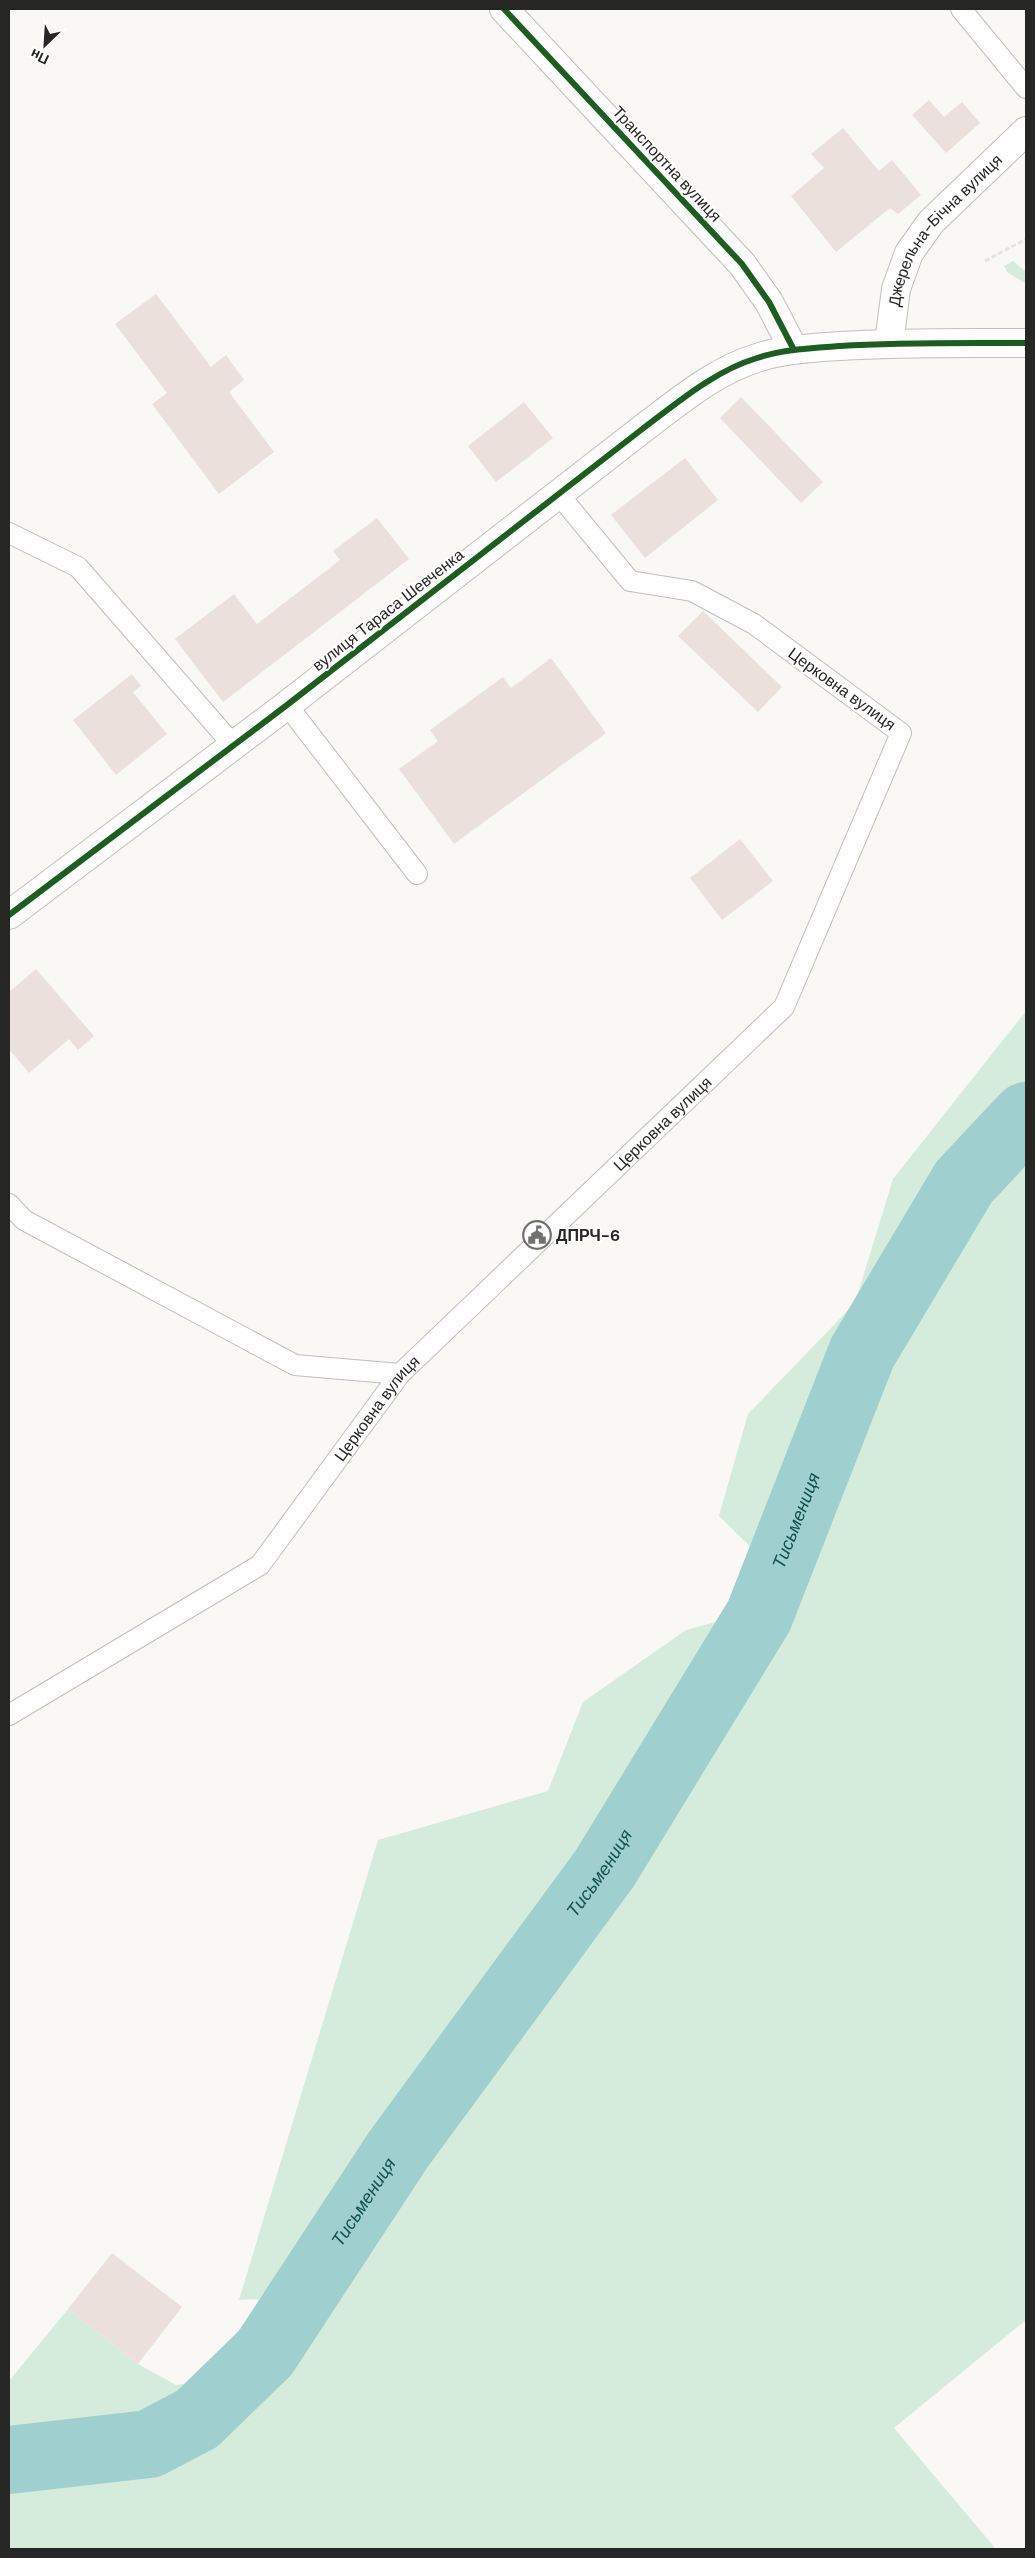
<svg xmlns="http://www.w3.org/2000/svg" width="1035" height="2558" font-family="'DM Sans',sans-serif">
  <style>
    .green { fill: #d5ecdd }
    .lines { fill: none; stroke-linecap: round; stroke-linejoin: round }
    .river { stroke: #9fcfce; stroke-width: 68 }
    .building { fill: #ece0dc }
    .lane-casing { stroke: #c0bfbd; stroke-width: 22 }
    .street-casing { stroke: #c0bfbd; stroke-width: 30 }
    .secondary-casing { stroke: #c0bfbd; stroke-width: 30 }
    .path { stroke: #e4e4e2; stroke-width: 3; stroke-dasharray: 5 2.5; stroke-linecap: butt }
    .lane { stroke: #fefefe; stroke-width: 20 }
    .street { stroke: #fefefe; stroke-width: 28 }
    .secondary { stroke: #fefefe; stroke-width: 28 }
    .cycleway-casing { stroke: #fff; stroke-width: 9 }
    .cycleway { stroke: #1b5e20; stroke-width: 6 }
    .labels { text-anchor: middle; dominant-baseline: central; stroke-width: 4; stroke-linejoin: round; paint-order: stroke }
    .street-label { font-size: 16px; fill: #262624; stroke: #fff }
    .poi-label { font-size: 16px; font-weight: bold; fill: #262624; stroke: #fff; text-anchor: start }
    .water-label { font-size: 18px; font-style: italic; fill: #125050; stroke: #fff }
  </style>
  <rect width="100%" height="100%" fill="#f9f8f5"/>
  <!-- green -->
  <path class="green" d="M1013 261 1026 272V284L1007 272 1004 266Z
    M1026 1011V2320L894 2428 996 2549H9V2381L68 2309 138 2364 176 2385 285 2372 291 2298 239 2300 378 1840 548 1791 583 1702 686 1630 803 1598 719 1516 748 1414 855 1303 893 1179Z"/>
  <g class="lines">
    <!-- river -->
    <path class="river" id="s1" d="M9 2460 149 2444 197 2419 265 2353 398 2150 605 1868 759 1616 862 1353 964 1182 1026 1116"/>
  </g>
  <!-- building -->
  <path class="building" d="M929 100 944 117 962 102 980 123 946 153 912 115Z
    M843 128 879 171 892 160 921 195 898 214 890 208 836 252 791 196 824 168 811 154Z
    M156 294 211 367 226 355 244 380 229 392 274 452 219 494 152 404 167 393 115 324Z
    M741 397 823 482 801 503 720 418Z
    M524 402 553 438 496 482 468 446Z
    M685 458 718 500 645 558 611 515Z
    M377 518 409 559 223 702 175 639 234 594 257 624 340 560 333 551Z
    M703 611 782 687 758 712 678 636Z
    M551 658 606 733 454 844 399 769 438 741 430 730 503 677 511 688Z
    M132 674 141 686 133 692 167 734 116 775 73 720Z
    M740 839 773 881 722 920 690 878Z
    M36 969 94 1036 78 1050 69 1039 29 1073 9 1049V992Z
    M112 2253 182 2307 138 2364 68 2309Z"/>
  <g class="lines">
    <defs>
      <g id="lane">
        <path d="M961 9 1026 88"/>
        <path d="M9 533 78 567 234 746"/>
        <path d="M287 705 417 874"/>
        <path d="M9 1204 24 1220 295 1365 400 1374"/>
        <path id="s2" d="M9 1715 260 1565 400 1374 784 1007 901 733 754 624 692 591 630 581 560 496"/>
      </g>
      <g id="street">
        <path id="s3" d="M889 343 896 289 909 253 931 222 1026 131"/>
      </g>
      <path id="secondary" d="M504 9 742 264 769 302 794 350
        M9 915 287 705 641 430C677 403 714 371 757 358 784 349 812 348 840 346 902 342 964 343 1026 343"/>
    </defs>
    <!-- lane casing -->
    <use href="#lane" class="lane-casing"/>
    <!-- street casing -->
    <use href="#street" class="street-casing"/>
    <!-- secondary casing -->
    <use href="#secondary" class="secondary-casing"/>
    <!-- path -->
    <path class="path" d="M985 261 1026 239"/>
    <!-- lane -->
    <use href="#lane" class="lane"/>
    <!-- street -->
    <use href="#street" class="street"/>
    <!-- secondary -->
    <use href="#secondary" class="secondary"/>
    <defs>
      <path id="cycleway" d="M504 9 742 264 769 302 794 350
        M9 915 287 705 641 430C677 403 714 371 757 358 784 349 812 348 840 346 902 342 964 343 1026 343"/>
    </defs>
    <!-- cycleway casing -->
    <use href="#cycleway" class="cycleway-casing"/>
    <!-- cycleway -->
    <use href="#cycleway" class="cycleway"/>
  </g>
  <!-- icons -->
  <defs>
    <symbol id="civic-ring" viewBox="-11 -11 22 22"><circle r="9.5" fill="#fff" stroke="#70706d" stroke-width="1.5"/><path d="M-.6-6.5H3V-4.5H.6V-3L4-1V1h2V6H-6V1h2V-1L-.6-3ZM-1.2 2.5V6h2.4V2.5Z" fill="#70706d"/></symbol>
  </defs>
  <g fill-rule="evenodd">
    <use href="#civic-ring" x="521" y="1219" width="32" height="32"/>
  </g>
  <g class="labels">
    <!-- street labels -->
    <g class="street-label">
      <text transform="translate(667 164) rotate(47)">Транспортна вулиця</text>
      <text stroke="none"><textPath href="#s3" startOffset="131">Джерельна-Бічна вулиця</textPath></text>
      <text transform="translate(388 610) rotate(-38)">вулиця Тараса Шевченка</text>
      <text transform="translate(842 689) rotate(36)">Церковна вулиця</text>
      <text stroke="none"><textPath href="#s2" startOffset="892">Церковна вулиця</textPath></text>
      <text stroke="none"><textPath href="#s2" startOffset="488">Церковна вулиця</textPath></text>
    </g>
    <!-- poi labels -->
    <g class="poi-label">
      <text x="556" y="1235">ДПРЧ-6</text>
    </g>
    <!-- water labels -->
    <g class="water-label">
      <text stroke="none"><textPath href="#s1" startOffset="1280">Тисьмениця</textPath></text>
      <text stroke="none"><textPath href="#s1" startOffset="875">Тисьмениця</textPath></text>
      <text stroke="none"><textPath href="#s1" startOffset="470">Тисьмениця</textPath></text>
    </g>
  </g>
  <!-- border -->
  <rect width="1035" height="2558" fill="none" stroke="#262624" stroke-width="20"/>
  <!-- north arrow -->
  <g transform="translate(45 45) rotate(205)" stroke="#ffffff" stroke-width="4" paint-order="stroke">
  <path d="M0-4L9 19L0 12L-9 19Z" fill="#262624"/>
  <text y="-8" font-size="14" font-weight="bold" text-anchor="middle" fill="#262624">Пн</text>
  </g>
</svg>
